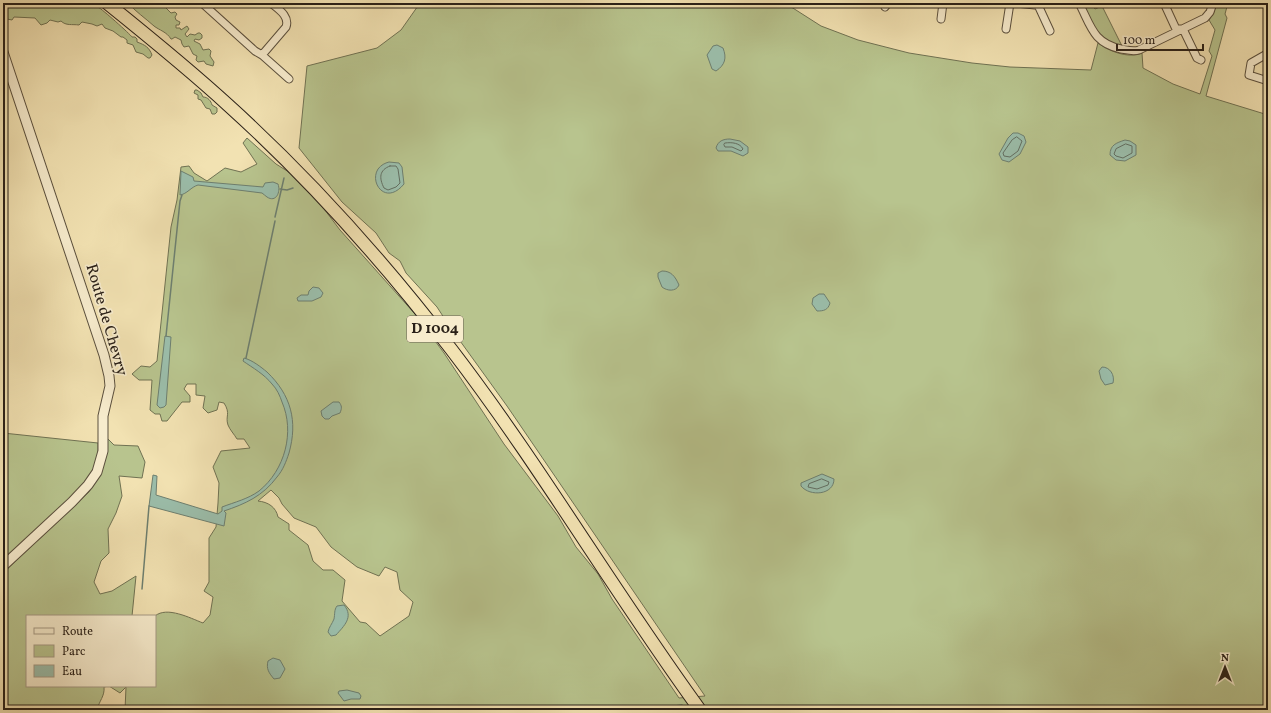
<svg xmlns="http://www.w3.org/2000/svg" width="1271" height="713" font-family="Vollkorn,serif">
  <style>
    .green { fill: #b8c48e; stroke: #707253; fill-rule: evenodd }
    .water { fill: #9bbeab; stroke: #6d7f70 }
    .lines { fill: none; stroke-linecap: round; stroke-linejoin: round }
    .shore { stroke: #626f62; stroke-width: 1 }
    .stream { stroke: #6d7f70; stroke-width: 1.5 }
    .minor-casing { stroke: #5b503e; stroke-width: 9 }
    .tertiary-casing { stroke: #5b503e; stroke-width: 11 }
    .trunk-casing { stroke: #292018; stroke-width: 14 }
    .minor { stroke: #f7eccd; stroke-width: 7 }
    .tertiary { stroke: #f7eccd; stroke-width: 9 }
    .trunk { stroke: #f2e2b2; stroke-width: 12 }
    .labels { text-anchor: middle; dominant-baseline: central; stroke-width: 3.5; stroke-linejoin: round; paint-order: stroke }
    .shield { fill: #f7eccd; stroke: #675d4e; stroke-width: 1 }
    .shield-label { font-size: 15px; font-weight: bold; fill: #292018 }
    .street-label { font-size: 16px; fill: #292018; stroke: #f7eccd }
  </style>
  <rect width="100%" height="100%" fill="#f2e2b2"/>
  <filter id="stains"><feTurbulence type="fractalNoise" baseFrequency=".005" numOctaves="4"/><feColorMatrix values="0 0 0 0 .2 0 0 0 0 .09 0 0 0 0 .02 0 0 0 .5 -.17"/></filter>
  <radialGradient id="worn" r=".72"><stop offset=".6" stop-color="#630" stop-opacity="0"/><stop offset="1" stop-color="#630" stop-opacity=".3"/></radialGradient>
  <!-- green -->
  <path class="green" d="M3 3H95L98 7C102 9 130 34 132 37H135L137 39V42C145 45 149 47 152 55L150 58H148L143 54 136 52 133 45 127 43V40L123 37H121L113 31 105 28 102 24 97 26 92 24 82 22 79 25C72 24 66 26 61 21L58 22 50 20 47 23 41 25 35 18 14 17 12 20 7 19 3 17Z
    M128 3H146V4L155 3 157 4 163 5 171 13 175 12 177 14 175 17 176 20 180 22 179 25H176V28H180L181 30 187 26 189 29 185 34 187 37 190 34 195 35 198 33H200L202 35V38L199 40 195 39 194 41 200 44 203 50 209 49 211 51 210 56 214 62 213 66 206 64 204 61 198 62 196 60 197 56 193 54 189 46 184 47 182 44 181 40 175 37 172 39H171C167 32 159 30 154 26 145 18 135 11 128 3Z
    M420 3H785L821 26 858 40 909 53 972 63 1010 67 1091 70 1098 43C1109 51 1128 59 1142 53L1143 68 1173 84 1200 94 1212 56 1209 51 1215 30 1209 20 1214 12 1216 3H1228L1225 14 1227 18 1206 96 1268 115V710H125L126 687 120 693 109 686 104 687C105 696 99 701 97 710H3V573L89 492C105 469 104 463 105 436L114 445 138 446 145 462 142 478 119 476 122 496 116 513 108 529 109 553 101 561 94 582 100 594 112 591 136 576 132 616H27V686H155V616C167 606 190 618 203 623L210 615 213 597 204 591 209 582V538L216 527 218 503 219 483 213 467 221 451 250 448 244 439H237C234 434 230 430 228 425 225 416 231 414 224 403L219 402 217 410 208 413 203 408 205 396 196 395V384H187L184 389 190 396V402H182L167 421H162L160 414H155L150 410 152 380H139L132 374 141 366 150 367 157 361 171 227 177 200 181 167 189 166 194 173 207 181 225 168 241 172 257 164 243 143 247 138 276 164 292 174 315 197 340 230 415 314 444 353 504 444 558 516 576 547 598 574 612 599 679 698 705 696 507 406 450 327 437 307 406 273 400 261 389 253 376 233 342 202 299 148 307 66 377 48 401 30ZM271 490 279 498 282 504 294 518 316 527 331 547 357 567 379 576 385 567 397 572 400 590 413 602 409 616 380 636 366 623 360 622 342 601 345 580 333 570H323L313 561 308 545 289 530V524L278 517C276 507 268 502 258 501Z
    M1082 3H1096L1092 5 1095 9 1102 6 1122 46C1096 39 1093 25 1082 3Z
    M195 90H197L201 93 203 97C208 97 211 101 212 105L217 108V112L215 114H212L210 109 206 108 201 100 198 99V95L194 93Z
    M3 433 98 443V455L92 474 71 499 3 561Z"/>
  <!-- water -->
  <path class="water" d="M717 45 723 48C727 58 725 65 716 71L712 69 707 55 713 46Z
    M1013 133H1018L1024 136 1026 142 1020 154 1009 162 1002 160 999 154 1008 138Z
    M730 139 740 141 748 147V153L743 156 731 151H718L716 148C718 141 723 139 730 139Z
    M1125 140 1130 141 1136 145V155L1125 161 1116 160 1110 155C1110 145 1116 143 1125 140Z
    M389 162 399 163 402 167 404 184C386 206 369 183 378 169 381 165 385 163 389 162Z
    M181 171 193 177 194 181 263 187 265 183 273 182 278 184C281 192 276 203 267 197 265 196 264 194 262 193L198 185C191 187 187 194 180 195Z
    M662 271C671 271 675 276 679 285 676 292 667 291 662 287L658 277V273Z
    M313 287 319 288 323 293 321 297 312 301H298L297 298 301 295H308L309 291Z
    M819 294H824L830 303C828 310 824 311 817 311L812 304 813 298Z
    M165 336 171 337 166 405 164 407 160 408 157 405Z
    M244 358C252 360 261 367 267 372 291 395 298 421 289 453 286 462 283 470 277 477 263 496 245 504 224 511L226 513 224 526 149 506 153 475 157 476 156 495 218 514 222 511V507C235 502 248 499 259 491 285 470 295 432 282 402 280 396 277 389 272 384 264 374 253 368 243 361Z
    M1102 367C1110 367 1115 375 1113 383L1105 385 1101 379 1099 371Z
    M333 402H339C342 406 342 408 340 413L332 416 329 419H325L322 416 321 411Z
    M822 474 834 479C834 495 810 497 801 486V483Z
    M344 605C354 617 344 626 336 635L331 636 328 632C329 627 332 624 334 619 335 614 334 610 337 606Z
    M273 658 280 660 285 669 280 678 274 679C269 673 266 669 268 661Z
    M347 690 359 693 361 696 360 699H351L344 701 338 693 339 691Z"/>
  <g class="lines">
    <!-- shore -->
    <path class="shore" d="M1017 137 1022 141 1018 151 1010 157 1004 156 1003 153 1012 140Z
      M725 143C732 142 740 143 743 149L741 151 732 147H725L724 145Z
      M1126 144 1132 146V153L1123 158 1116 156 1114 154 1116 149Z
      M390 166H396L398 169 400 183 396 187 388 190 384 188C379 178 379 170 390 166Z
      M822 479 829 482 828 485 817 489 808 487 809 484Z"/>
    <!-- stream -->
    <path class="stream" d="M280 189 287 190 293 188
      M275 217 284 178
      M166 336 180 201 182 195
      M246 358 275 221
      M142 589 149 506
      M645 710 682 705"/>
    <defs>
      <path id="minor" d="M202 3 255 51 262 55 289 79
        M1016 3 1035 5 1043 3
        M1079 3C1091 26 1093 43 1121 49 1127 50 1133 52 1139 50L1205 18 1210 12 1213 3
        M1164 3 1176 29H1182
        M1266 3 1268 6
        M1038 5 1050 31
        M885 7 888 3
        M941 19 943 3
        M1006 29 1010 3
        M1183 29 1197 58 1201 60
        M262 55 286 27C290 16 278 9 271 3
        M1268 61 1265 55 1251 63 1249 75 1268 81"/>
      <path id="tertiary" d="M3 52 104 355 109 376 110 386 103 416V451L97 472 88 485 72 502 3 566"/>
      <path id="trunk" d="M107 3C148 36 189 69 228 105 310 179 384 262 451 349 540 465 614 592 700 710"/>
    </defs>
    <!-- minor casing -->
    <use href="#minor" class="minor-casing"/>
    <!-- tertiary casing -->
    <use href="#tertiary" class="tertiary-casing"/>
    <!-- trunk casing -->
    <use href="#trunk" class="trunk-casing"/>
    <!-- minor -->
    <use href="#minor" class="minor"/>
    <!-- tertiary -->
    <use href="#tertiary" class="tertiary"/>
    <!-- trunk -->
    <use href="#trunk" class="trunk"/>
  </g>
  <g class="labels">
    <!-- shield labels -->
    <rect class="shield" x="407" y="316" width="56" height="26" rx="3"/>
    <g class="shield-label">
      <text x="435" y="329">D 1004</text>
    </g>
    <!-- street labels -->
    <g class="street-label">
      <text transform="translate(106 320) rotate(74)">Route de Chevry</text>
    </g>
  </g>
  <!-- margin -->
  <rect width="1271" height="713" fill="none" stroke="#f2e2b2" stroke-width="16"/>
  <rect x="4" y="4" width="1263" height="705" fill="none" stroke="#292018" stroke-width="2"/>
  <rect x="8" y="8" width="1255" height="697" fill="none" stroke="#292018"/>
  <!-- legend -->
  <rect x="26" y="615" width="130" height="72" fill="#f7eccd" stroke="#a59a85"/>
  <rect x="34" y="628" width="20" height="6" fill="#f7eccd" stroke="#a59a85"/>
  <text x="62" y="635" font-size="12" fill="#292018">Route</text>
  <rect x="34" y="645" width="20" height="12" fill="#b8c48e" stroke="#a59a85"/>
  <text x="62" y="655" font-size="12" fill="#292018">Parc</text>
  <rect x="34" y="665" width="20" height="12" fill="#9bbeab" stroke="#a59a85"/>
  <text x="62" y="675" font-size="12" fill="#292018">Eau</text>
  <!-- north arrow -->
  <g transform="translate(1225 667)" stroke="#f7eccd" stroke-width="3" paint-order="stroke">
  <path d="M0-3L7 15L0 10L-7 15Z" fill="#292018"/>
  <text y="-6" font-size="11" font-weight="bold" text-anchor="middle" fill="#292018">N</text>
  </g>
  <!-- scale -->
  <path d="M1117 44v6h86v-6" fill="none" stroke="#292018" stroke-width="2"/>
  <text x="1123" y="44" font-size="12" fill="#292018" stroke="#f7eccd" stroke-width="3" paint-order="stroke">100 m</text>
  <rect width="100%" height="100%" filter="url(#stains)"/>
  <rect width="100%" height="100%" fill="url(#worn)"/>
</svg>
